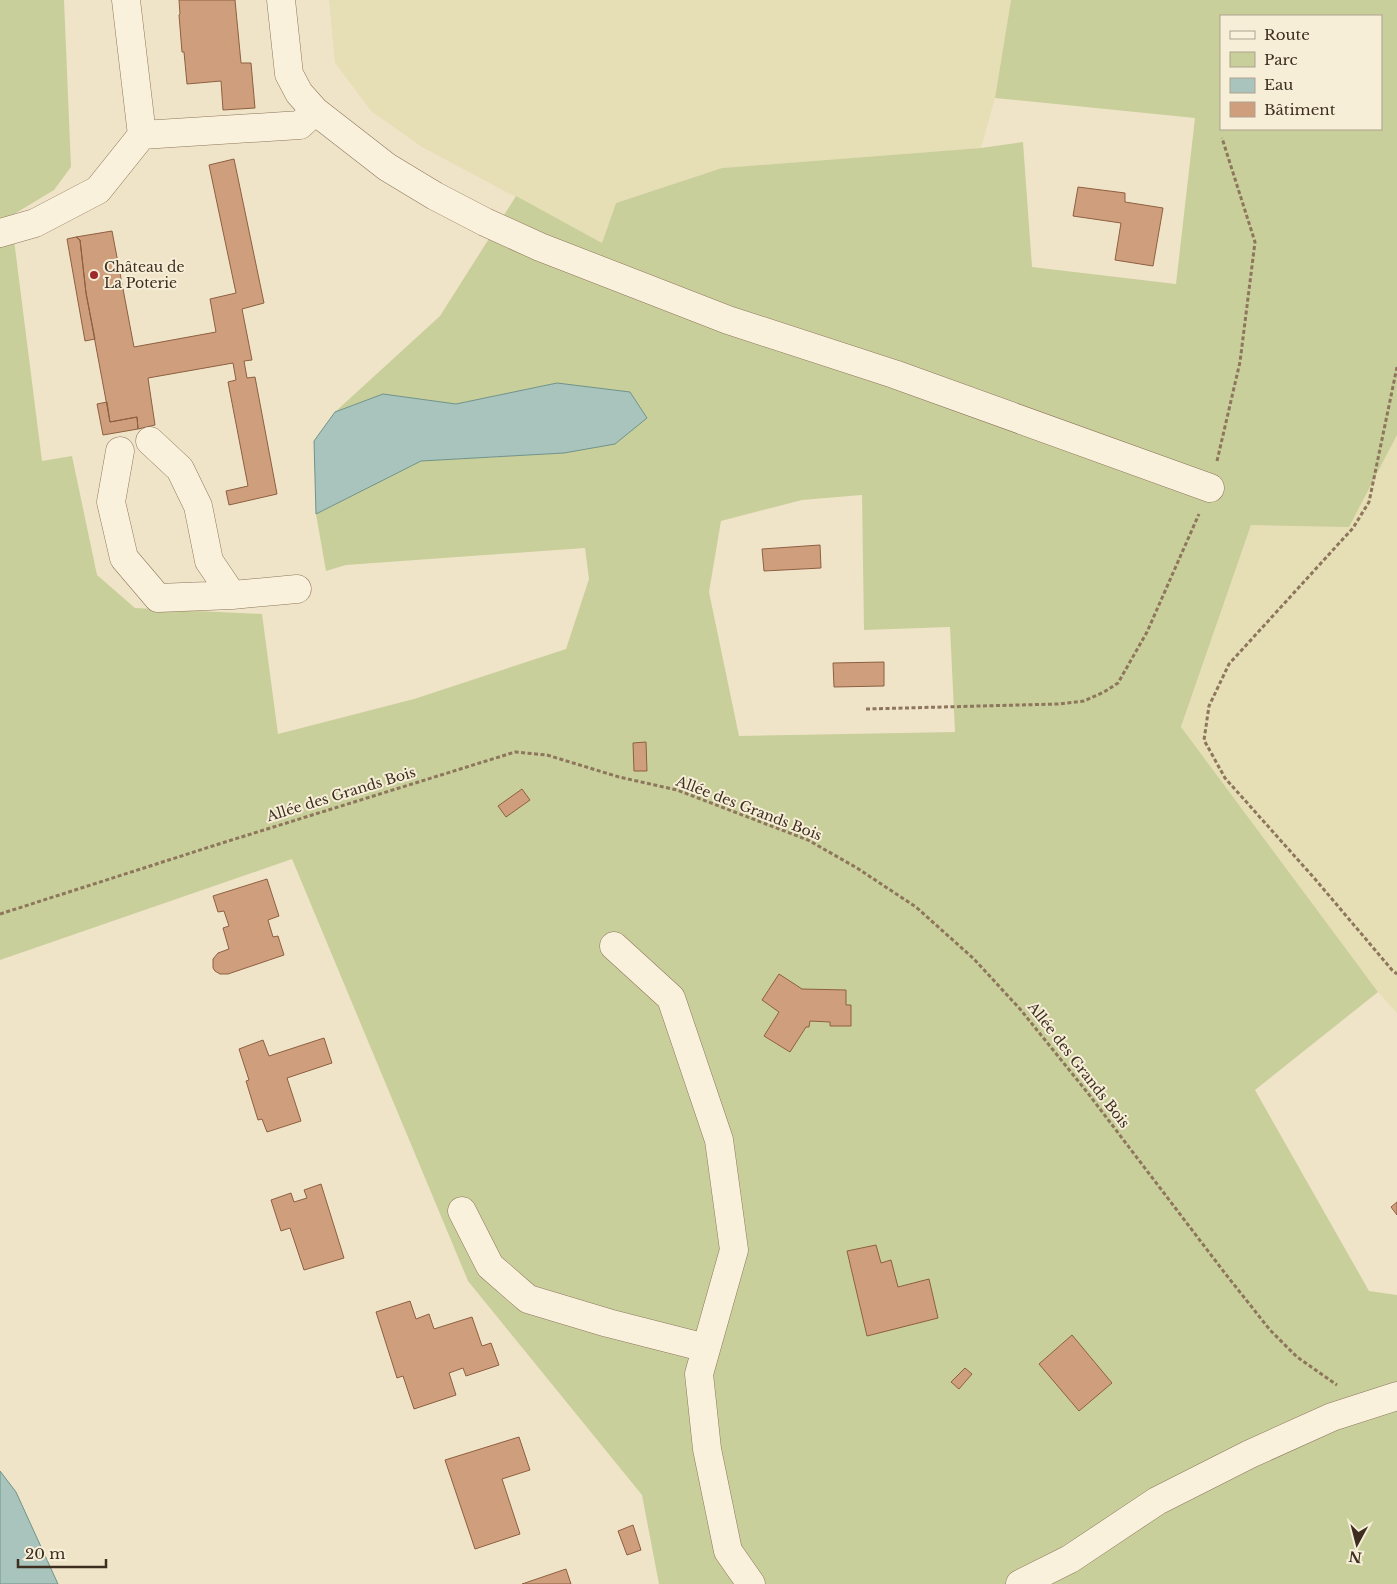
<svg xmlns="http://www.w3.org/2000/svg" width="1397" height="1584" font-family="'Libre Baskerville',serif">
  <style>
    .farmland { fill: #e6deb5 }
    .green { fill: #c9cf9b; fill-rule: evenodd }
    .water { fill: #a9c4bc; stroke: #6f938a }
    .building { fill: #cf9f7d; stroke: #8d5f41 }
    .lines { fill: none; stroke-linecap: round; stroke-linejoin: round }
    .minor-casing { stroke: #8d765c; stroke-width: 29 }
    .path { stroke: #8d765c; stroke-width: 3; stroke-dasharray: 4 2.5; stroke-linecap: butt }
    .minor { stroke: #faf1dc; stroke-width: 28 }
    .poi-dot { fill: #9e2a2b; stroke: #f7eed8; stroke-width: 2 }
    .labels { text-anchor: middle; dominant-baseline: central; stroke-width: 4; stroke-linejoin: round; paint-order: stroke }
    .poi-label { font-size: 14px; fill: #3d2e20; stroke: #f7eed8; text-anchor: start }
    .street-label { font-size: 14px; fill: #3d2e20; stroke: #f7eed8 }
  </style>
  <rect width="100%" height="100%" fill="#f0e4c8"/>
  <!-- farmland -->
  <path class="farmland" d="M329 0H1011L995 98 981 148 722 168 616 203 602 243 422 147 371 111 335 63Z
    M1397 435V1013L1378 992 1181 728 1251 525 1349 526Z"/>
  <!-- green -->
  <path class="green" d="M0 0H64L71 167 54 190 11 216 42 461 72 456 97 575 135 608 262 614 278 734 414 699 566 649 589 579 585 548 346 565 326 571 316 514 421 461 564 453 557 383 456 404 383 394 335 412 440 316 516 196 602 243 616 203 722 168 981 148 1023 142 1032 267 1176 284 1195 118 995 98 1011 0H1397V435L1349 527 1251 525 1181 727 1378 992 1255 1090 1369 1291 1397 1295V1584H659L642 1495 468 1281 292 859 0 960ZM1221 16H1381V129H1221ZM862 495 864 630 950 627 955 732 739 736 709 592 721 521 802 500Z"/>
  <!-- water -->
  <path class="water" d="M557 383 630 392 647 418 615 444 564 453 421 461 316 514 314 441 335 412 383 394 456 404Z
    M0 1471 16 1492 58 1584H0Z"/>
  <!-- building -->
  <path class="building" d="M179 0H235L241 63H251L255 108 223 110 221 81 187 84 184 52H182L179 15 180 14Z
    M234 159 264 303 242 309 252 360 244 361 247 378 255 377 277 494 229 505 226 491 248 486 228 382 236 380 233 363 148 378 155 425 138 429 137 417 110 422 86 293 80 240 76 237 112 231 134 347 216 332 210 299 236 293 209 165Z
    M1078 187 1125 193V202L1163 208 1153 266 1115 260 1121 223 1073 216Z
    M76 237 80 240 86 293 95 339 85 341 67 239Z
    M107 402 110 422 137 417 138 429 103 435 97 404Z
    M820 545 821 568 764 571 762 549Z
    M884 662V686L834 687 833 663Z
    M646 742 647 771H634L633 743Z
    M522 789 530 800 506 817 498 806Z
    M267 879 279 916 268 920 273 937 278 936 284 955 228 974H220L215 971 213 968V959L218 953 229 949 223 928 229 926 224 911 218 912 213 896Z
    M779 974 802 989 846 990V1005H851V1026H830V1022L810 1021 809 1027H806L790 1052 764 1036 779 1012 762 1000Z
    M324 1038 332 1063 287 1078 301 1121 267 1132 262 1119 258 1120 246 1081 249 1080 239 1049 263 1040 269 1056Z
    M321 1184 344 1258 304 1270 290 1228 281 1231 271 1200 291 1193 294 1202 307 1198 304 1190Z
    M1397 1202V1215L1391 1207Z
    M876 1245 881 1263 891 1260 898 1287 929 1279 938 1318 867 1336 847 1251Z
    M410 1301 416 1319 429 1314 434 1329 472 1317 482 1346 491 1343 499 1365 466 1376 463 1368 449 1373 456 1395 414 1409 403 1376 397 1378 376 1312Z
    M1072 1335 1112 1383 1079 1411 1039 1364Z
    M965 1368 972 1374 959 1389 951 1382Z
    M519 1437 530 1470 502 1479 520 1534 475 1549 445 1460Z
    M633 1525 641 1550 627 1555 618 1531Z
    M566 1569 571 1584H522Z"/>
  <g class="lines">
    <defs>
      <path id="minor" d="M126 0 142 135 300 125 315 111
        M281 0 289 74 299 93 315 111 387 167 435 196 485 222 540 247 728 320 894 374 1210 488
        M0 233 35 223 98 190 142 135
        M150 441 180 469 198 506 209 561 232 595
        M120 451 111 502 124 558 158 598 232 595 297 589
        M614 946 671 998 719 1140 734 1250 699 1374 707 1449 728 1551 751 1584
        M462 1211 490 1266 528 1299 608 1323 706 1348
        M1020 1584 1070 1559 1157 1501 1250 1454 1332 1417 1397 1396"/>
    </defs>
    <!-- minor casing -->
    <use href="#minor" class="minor-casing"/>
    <!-- path -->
    <path class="path" d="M1397 367 1369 502 1353 528 1229 664 1209 706 1204 740 1225 778 1315 879 1392 970 1397 974
      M1217 461 1240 362 1255 242 1222 138
      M866 709 1058 704 1084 701 1104 692 1118 683 1147 632 1199 514
      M0 914 222 843 515 752 547 755 619 777 677 790 808 840 857 868 916 907 974 959 1020 1009 1087 1092 1224 1272 1270 1330 1297 1357 1337 1385"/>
    <!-- minor -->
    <use href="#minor" class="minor"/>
  </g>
  <!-- markers -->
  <circle class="poi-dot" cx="94" cy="275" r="5"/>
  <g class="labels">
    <!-- poi labels -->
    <g class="poi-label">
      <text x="104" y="267">Château de<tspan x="104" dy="16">La Poterie</tspan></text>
    </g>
    <!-- street labels -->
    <g class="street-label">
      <text transform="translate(341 794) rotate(-17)">Allée des Grands Bois</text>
      <text transform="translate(749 808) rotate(21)">Allée des Grands Bois</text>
      <text transform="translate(1079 1065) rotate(52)">Allée des Grands Bois</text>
    </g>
  </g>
  <!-- legend -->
  <rect x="1220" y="15" width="162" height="115" fill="#f7eed8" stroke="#ada18e"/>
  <rect x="1230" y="31" width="25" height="8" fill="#faf1dc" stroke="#ada18e"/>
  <text x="1264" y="40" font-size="15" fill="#3d2e20">Route</text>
  <rect x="1230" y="52" width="25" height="15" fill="#c9cf9b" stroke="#ada18e"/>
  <text x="1264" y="65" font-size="15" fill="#3d2e20">Parc</text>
  <rect x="1230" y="78" width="25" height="15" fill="#a9c4bc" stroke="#ada18e"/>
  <text x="1264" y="90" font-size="15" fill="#3d2e20">Eau</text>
  <rect x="1230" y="102" width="25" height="15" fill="#cf9f7d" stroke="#ada18e"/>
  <text x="1264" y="115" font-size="15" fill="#3d2e20">Bâtiment</text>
  <!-- north arrow -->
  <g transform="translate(1357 1544) rotate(187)" stroke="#f7eed8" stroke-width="4" paint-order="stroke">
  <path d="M0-4L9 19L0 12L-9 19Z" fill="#3d2e20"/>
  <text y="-8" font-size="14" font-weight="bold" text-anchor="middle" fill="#3d2e20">N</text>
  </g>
  <!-- scale -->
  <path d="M18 1559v8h88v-8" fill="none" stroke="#3d2e20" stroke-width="2.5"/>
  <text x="25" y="1559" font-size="15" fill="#3d2e20" stroke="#f7eed8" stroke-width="4" paint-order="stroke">20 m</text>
</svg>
